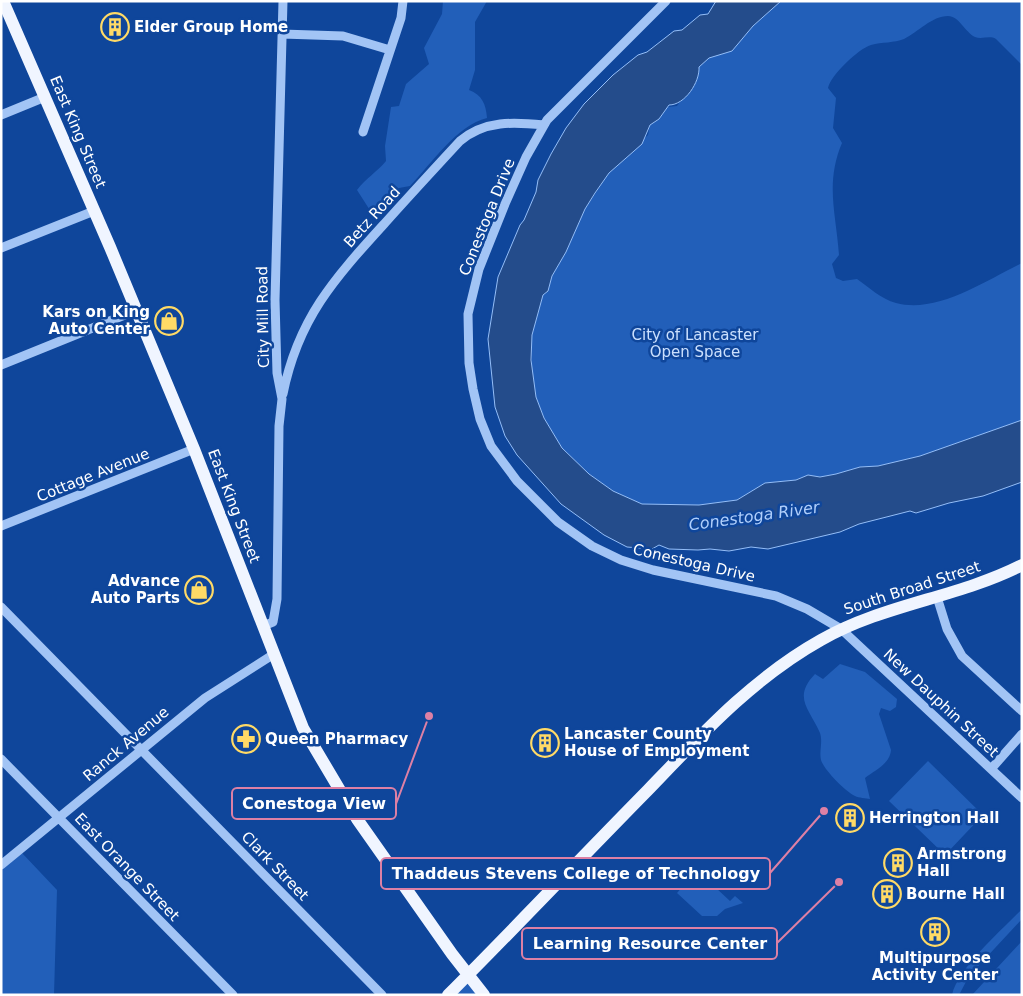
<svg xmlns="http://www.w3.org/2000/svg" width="1023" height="996" font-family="'DejaVu Sans',sans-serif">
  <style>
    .green { fill: #225fb9 }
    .water { fill: #244c8b; stroke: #94bef8 }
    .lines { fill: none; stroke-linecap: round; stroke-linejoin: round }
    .minor { stroke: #a2c4f5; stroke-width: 9 }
    .major { stroke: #f0f5ff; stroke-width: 12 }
    .labels { text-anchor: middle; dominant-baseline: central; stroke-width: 5; stroke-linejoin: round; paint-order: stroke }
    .poi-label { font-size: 15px; font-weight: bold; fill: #fff; stroke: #0f469b; text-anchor: start }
    .street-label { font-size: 15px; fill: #fff; stroke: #0f469b }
    .park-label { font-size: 15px; fill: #cbe0fe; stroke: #0f469b }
    .water-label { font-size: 16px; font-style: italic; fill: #afcefb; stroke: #0f469b }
    .leader { fill: none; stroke: #dd80a5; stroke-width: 2 }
    .callout-dot { fill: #dd80a5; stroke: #0f469b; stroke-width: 2 }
    .callout { fill: #0f469b; stroke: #dd80a5; stroke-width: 2 }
    .callout-label { font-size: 16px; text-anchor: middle; font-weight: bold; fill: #fff }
  </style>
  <rect width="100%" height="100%" fill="#0f469b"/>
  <!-- green -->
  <path class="green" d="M443 1H487L475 22V70L469 90C482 95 486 104 487 118 457 125 431 164 410 186L399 188 383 211 373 215 357 190C366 178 377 172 386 161L385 146 391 107 399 106 406 84 429 64 424 48 442 14Z
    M781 1H1022V65L996 39C989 35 982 40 975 37 965 32 959 16 948 16 932 16 918 32 904 39 894 43 882 42 871 45 858 49 831 75 828 88L836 98 833 128 842 143C825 183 836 213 839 255L832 264 836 278 843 281 857 279C870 288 881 299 896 303 938 314 986 280 1022 263V420L920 456 878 466 860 467 836 474 820 477 808 475 796 480 765 483 737 500 699 505 642 504 613 491 589 474 562 448 544 418 536 397 532 376V335L543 295 548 291 552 276 566 252 585 209 609 173 648 135 650 125 659 119 667 107 677 106 699 74V67L708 58 732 50 753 26Z
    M840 664 865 672 897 699 896 707 890 711 881 708 879 714 891 750C890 764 875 770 865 778L870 799C866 798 859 798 855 796 845 791 824 770 821 760 819 751 823 742 820 733 810 709 792 698 815 674L823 679Z
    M928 761 983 815 945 855 889 801Z
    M22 853 57 890 54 995H1V870Z
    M702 875 730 901 735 896 743 903 725 909 717 916H702L677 893 684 885 686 887Z
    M1022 909V919L969 976 959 995H952C958 968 1002 930 1022 909Z
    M1022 941V995H972Z
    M467 975 484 995H448Z"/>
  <!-- water -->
  <path class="water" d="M716 1H781L753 26 732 51 709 58 699 67C700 82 685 105 669 105L659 119 650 125 642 144 609 173 595 193 585 209 566 252 552 276 548 291 543 295 532 335 531 360 536 397 544 418 562 448 589 474 613 491 642 504 699 505 737 500 765 483 796 480 808 475 820 477 836 474 860 467 878 466 920 456 1022 420V482L983 496 949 503 916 513 910 511 859 524 840 532 768 549 751 547 729 551 710 549 698 550 669 549 659 545 652 549 627 547 604 535 561 504 517 455 505 436 495 407 488 339 498 277 520 225 524 220 536 192 538 180 551 154 566 128 584 104 613 75 638 55 647 52 674 31 682 30 700 15 708 14Z"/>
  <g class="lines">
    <!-- minor -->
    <path class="minor" d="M666 1 547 120 526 157 505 204 479 269 468 314 469 363 473 389 480 419 491 446 517 481 558 522 592 546 621 560 653 570 776 596 807 609 841 629 1022 798
      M282 34 343 36 390 50
      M1 115 45 97
      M363 132 401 18 403 1
      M1 248 94 211
      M1 365 137 310
      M283 394C298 318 335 278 385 223 410 195 435 168 460 141 485 120 514 122 544 125
      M1 526 194 449
      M937 597 947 629 962 656 1022 711
      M1 607 382 995
      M263 626 273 622 277 599 279 426 282 399 277 373 275 300 283 1
      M1 759 233 995
      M991 769 1022 734
      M1 865 205 698 274 654"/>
    <!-- major -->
    <path class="major" d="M3 1 110 247 194 449 303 728 357 819 452 954 484 995
      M448 995C515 928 581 858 648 790 701 735 753 678 821 640 884 604 957 598 1022 565"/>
  </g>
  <!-- icons -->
  <defs>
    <symbol id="building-ring" viewBox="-11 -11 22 22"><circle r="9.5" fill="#0f469b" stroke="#ffda66" stroke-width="1.5"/><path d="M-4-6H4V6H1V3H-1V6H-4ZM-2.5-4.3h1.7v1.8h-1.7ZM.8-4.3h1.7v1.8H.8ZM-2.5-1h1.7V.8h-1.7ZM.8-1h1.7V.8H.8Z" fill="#ffda66"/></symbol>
    <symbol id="shop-ring" viewBox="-11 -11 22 22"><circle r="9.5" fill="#0f469b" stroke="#ffda66" stroke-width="1.5"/><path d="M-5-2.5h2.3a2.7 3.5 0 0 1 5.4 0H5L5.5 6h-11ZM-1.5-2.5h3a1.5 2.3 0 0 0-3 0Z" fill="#ffda66"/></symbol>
    <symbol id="pharmacy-ring" viewBox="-11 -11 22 22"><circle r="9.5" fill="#0f469b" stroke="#ffda66" stroke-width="1.5"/><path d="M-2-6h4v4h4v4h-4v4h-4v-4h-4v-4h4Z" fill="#ffda66"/></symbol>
  </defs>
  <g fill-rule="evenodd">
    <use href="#building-ring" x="99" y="11" width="32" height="32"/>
    <use href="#shop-ring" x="153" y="305" width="32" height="32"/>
    <use href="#shop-ring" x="183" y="574" width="32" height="32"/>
    <use href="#pharmacy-ring" x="230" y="723" width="32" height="32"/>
    <use href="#building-ring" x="529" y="727" width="32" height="32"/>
    <use href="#building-ring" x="834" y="802" width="32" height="32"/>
    <use href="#building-ring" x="882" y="847" width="32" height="32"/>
    <use href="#building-ring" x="871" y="878" width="32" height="32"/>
    <use href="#building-ring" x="919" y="916" width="32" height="32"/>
  </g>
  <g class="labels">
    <!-- poi labels -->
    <g class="poi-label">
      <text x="134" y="27">Elder Group Home</text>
      <text x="150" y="312" text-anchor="end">Kars on King<tspan x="150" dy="17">Auto Center</tspan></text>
      <text x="180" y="581" text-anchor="end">Advance<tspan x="180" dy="17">Auto Parts</tspan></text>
      <text x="564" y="734">Lancaster County<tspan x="564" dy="17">House of Employment</tspan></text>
      <text x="265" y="739">Queen Pharmacy</text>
      <text x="869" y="818">Herrington Hall</text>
      <text x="917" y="854">Armstrong<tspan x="917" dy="17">Hall</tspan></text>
      <text x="906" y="894">Bourne Hall</text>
      <text x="935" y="958" text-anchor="middle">Multipurpose<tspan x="935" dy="17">Activity Center</tspan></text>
    </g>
    <!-- street labels -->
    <g class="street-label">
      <text transform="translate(78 132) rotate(67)">East King Street</text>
      <text transform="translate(372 217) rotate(-48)">Betz Road</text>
      <text transform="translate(487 217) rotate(-68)">Conestoga Drive</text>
      <text transform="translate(263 317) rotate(-91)">City Mill Road</text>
      <text transform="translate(93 475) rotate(-22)">Cottage Avenue</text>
      <text transform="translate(234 506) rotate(69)">East King Street</text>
      <text transform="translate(694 563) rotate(13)">Conestoga Drive</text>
      <text transform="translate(912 588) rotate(-18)">South Broad Street</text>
      <text transform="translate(941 703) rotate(43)">New Dauphin Street</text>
      <text transform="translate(126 744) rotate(-40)">Ranck Avenue</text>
      <text transform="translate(275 866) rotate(46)">Clark Street</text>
      <text transform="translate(127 867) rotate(46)">East Orange Street</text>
    </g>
    <!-- park labels -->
    <g class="park-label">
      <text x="695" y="335">City of Lancaster<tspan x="695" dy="17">Open Space</tspan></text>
    </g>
    <!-- water labels -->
    <g class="water-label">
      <text transform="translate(754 516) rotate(-8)">Conestoga River</text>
    </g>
  </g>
  <!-- callouts -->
  <path class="leader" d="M429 716L396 804M824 811L770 873M839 882L777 943"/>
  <g class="callout-dot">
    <circle cx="429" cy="716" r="5"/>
    <circle cx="824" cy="811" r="5"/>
    <circle cx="839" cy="882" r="5"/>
  </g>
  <g class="callout">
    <rect x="232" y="788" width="164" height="31" rx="5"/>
    <rect x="381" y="858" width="389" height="31" rx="5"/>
    <rect x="522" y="928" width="255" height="31" rx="5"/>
  </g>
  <g class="callout-label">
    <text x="314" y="809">Conestoga View</text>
    <text x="576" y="879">Thaddeus Stevens College of Technology</text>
    <text x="650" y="949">Learning Resource Center</text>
  </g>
  <!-- border -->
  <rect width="1023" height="996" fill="none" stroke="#ffffff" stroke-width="5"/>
</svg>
